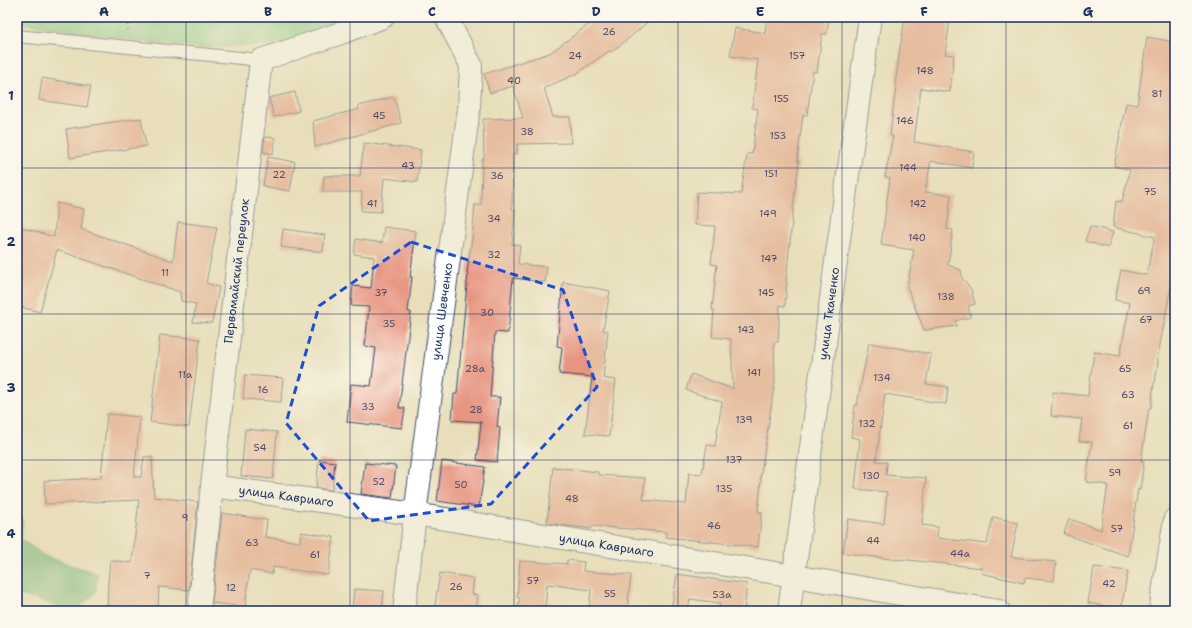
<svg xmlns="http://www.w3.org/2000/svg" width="1192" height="628" font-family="'Shantell Sans',sans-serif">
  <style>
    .green { fill: #7fcf8f; stroke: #4d7f76 }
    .forest { fill: #67b27a; stroke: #41706c }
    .building { fill: #e79581 }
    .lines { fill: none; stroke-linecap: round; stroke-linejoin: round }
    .service-casing { stroke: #3a496c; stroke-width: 14 }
    .minor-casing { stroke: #3a496c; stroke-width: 24 }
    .path { stroke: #3a496c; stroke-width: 2.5; stroke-dasharray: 1 3; stroke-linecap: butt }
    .service { stroke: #fff; stroke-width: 12 }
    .minor { stroke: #fff; stroke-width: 22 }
    .marked { fill: none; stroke: #1d4ed8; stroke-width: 3; stroke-dasharray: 8 5; stroke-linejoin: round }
    .grid { fill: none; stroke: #1b2f5e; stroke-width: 1; stroke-opacity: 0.55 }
    .labels { text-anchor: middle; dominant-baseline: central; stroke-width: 3; stroke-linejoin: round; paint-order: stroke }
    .number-label { font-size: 10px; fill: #4e4867 }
    .street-label { font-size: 12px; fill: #1b2f5e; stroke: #fbf7ec }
    .neatline { fill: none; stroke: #1b2f5e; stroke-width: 1.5 }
    .grid-label { font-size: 13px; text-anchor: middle; font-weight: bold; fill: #1b2f5e }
  </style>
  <rect width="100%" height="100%" fill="#fbf7ec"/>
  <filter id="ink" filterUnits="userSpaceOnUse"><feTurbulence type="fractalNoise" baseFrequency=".025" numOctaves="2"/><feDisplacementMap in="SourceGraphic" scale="8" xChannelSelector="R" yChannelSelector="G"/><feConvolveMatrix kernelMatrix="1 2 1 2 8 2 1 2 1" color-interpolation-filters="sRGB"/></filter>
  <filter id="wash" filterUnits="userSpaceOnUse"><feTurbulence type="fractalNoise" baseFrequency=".012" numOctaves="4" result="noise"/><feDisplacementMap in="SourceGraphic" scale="16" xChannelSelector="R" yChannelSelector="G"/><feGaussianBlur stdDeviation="0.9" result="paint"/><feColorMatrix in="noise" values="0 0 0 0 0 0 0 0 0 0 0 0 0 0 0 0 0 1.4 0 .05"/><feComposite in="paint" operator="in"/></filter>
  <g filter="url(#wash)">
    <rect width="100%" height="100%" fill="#e8deba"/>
    <!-- green -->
    <path class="green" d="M17 17H359L289 44 200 47 148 42 17 22Z"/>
    <!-- forest -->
    <path class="forest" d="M17 516 23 519 21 539 45 556 98 574 95 593 75 611H67L49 603 17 594Z"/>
    <g id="blocks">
      <!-- building -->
      <path class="building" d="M599 17H653L627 40 611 52 609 51 576 74 544 88 553 117H570L571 143 517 144V154H513L512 209H515L512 244 520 245 518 264 547 267 545 282 513 278 508 333 495 332 490 397H500L497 427 500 428 497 462 477 460 481 422 452 420 454 394H457L468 273H467L472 239 475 205H481L482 159H484L483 119 523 118 513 86 490 93 484 74 550 53Z
        M767 17H829L827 34H822L817 72 813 71 807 115H803L797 161H799L795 190 786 282H787L785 306 780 305 778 342H774L775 381 760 480H761L758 512H762L758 547 665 537 666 532 592 526 591 529 547 523 553 467 598 472V475L645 478 643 500 686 504 689 473 702 474 707 445 715 446 722 402 686 390 691 374 733 389 731 339 712 337 714 310H712L717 265 711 264 715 226 695 225 697 192 741 194 747 154H752L758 109 752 108 758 60 730 56 735 28 765 33Z
        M905 17H929L950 20 945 54 954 55 950 92 921 88 914 142 974 152 972 168 931 161 925 192 951 195 947 229 953 230 948 265 961 270 962 278 971 289 975 304 968 306 971 317 955 321 957 326 924 330 907 287 914 250 881 245 890 178 885 177 893 136H890L896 85H895L900 49Z
        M1147 37 1175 42V257L1170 279 1172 280 1157 361H1158L1155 383H1154L1151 408H1149L1141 461H1144L1140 490 1138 489 1128 556 1064 534 1069 519 1101 530 1108 485 1086 482 1092 442 1079 441 1082 419 1051 416 1053 392 1088 396 1094 352 1120 356 1130 303 1115 300 1121 270 1146 275 1155 237 1113 227 1116 201 1122 202 1130 170 1114 166 1126 103 1137 105Z
        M42 78 91 86 87 107 39 100Z
        M295 92 299 111 274 117 269 98Z
        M394 97 401 123 315 147 313 121 359 109 358 106Z
        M141 118 146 146 70 158 66 129Z
        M265 137 275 138 273 154 263 152Z
        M364 143 421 150 417 182 384 178 381 212 361 211 362 192H323L324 176H360Z
        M268 157 295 162 290 191 263 186Z
        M57 203 84 209 81 229 173 261 178 222 217 227 206 283 219 287 212 323 193 322 196 304 181 301 180 292 57 250 40 312 17 306V226L54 237Z
        M1090 226 1113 232 1108 248 1085 241Z
        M384 227 416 231 410 277H412L408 312H411L399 408H405L402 428 347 422 351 384 371 386 376 348 365 346 369 307 351 306 353 286 371 288 374 257 354 254 356 239 382 243Z
        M283 229 325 235 323 252 281 247Z
        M563 282 610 291 603 330 608 331 603 378 616 380 609 436 585 434 592 377 559 374 562 347 557 346Z
        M160 335 200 339 189 427 150 422Z
        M869 343 931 354 926 384 948 387 946 404 885 394 876 461 887 462 886 475 926 478 922 525 938 527 937 538 987 544 993 517 1018 523 1011 557 1056 562 1054 581 1025 578 1024 583 981 573 982 568 899 559V560L843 553 848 519 884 524 887 492 855 489 860 439 851 437 855 405H857Z
        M245 375 283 378 281 402 243 399Z
        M107 414 140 417 134 477H141L144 457H152L154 497 198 502 189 590 159 587 158 611H121L107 609 108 582 110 560 132 563 139 500 45 504 44 481 101 478Z
        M245 429 277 432 273 479 241 476Z
        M319 460 335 462 332 490 316 488Z
        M442 461 485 467 479 507 437 501Z
        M365 463 396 466 392 498 361 494Z
        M222 513 267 520 265 537 300 542 301 532 334 537 328 575 273 567 272 574 250 570 245 607 212 603Z
        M567 560 584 562 583 571 631 575 627 611H589L591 590 547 584 545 611H517L520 598 517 597 520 561 567 564Z
        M1094 567 1128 571 1121 609 1088 603Z
        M440 573 474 578 472 594 478 595 476 611H434Z
        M677 574 747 584 744 611H719L720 603 690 599 688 611 671 610Z
        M354 589 384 591 382 611H352Z"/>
    </g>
  </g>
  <g filter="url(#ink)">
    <use href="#blocks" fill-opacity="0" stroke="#3a496c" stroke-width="1"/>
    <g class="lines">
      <defs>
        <path id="service" d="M17 36 261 60"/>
        <g id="minor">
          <path id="s1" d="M212 486 415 514 794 576 999 611"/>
          <path id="s2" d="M199 611 212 486 261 60 341 33 383 17"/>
          <path id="s3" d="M404 611 415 514 469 108 471 65 446 17"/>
          <path id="s4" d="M789 611 837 254 870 17"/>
          <path d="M1160 611 1175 519"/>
        </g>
      </defs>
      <!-- service casing -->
      <use href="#service" class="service-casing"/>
      <!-- minor casing -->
      <use href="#minor" class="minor-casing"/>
      <!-- path -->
      <path class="path" d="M127 17 128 32"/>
      <!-- service -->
      <use href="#service" class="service"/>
      <!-- minor -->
      <use href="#minor" class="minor"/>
    </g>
  </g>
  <!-- marked area -->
  <path d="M0 0H1192V628H0ZM411 242 563 290 597 387 491 504 369 521 286 423 319 306Z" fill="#e8deba" fill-opacity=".55" fill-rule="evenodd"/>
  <path class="marked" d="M411 242 563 290 597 387 491 504 369 521 286 423 319 306Z"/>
  <!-- grid -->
  <path class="grid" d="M186 17V611M350 17V611M514 17V611M678 17V611M842 17V611M1006 17V611M17 168H1175M17 314H1175M17 460H1175"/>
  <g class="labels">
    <!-- number labels -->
    <g class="number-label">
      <text x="609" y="31">26</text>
      <text x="575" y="55">24</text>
      <text x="797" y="55">157</text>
      <text x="925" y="70">148</text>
      <text x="514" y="80">40</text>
      <text x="1157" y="93">81</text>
      <text x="781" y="98">155</text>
      <text x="379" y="115">45</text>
      <text x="905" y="120">146</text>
      <text x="527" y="131">38</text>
      <text x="778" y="135">153</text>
      <text x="408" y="165">43</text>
      <text x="908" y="167">144</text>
      <text x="771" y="173">151</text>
      <text x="279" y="174">22</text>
      <text x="497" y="175">36</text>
      <text x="1150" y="191">75</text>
      <text x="372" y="203">41</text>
      <text x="918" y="203">142</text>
      <text x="768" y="213">149</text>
      <text x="494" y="218">34</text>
      <text x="917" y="237">140</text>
      <text x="494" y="254">32</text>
      <text x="769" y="258">147</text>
      <text x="165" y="272">11</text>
      <text x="1144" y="290">69</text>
      <text x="381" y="292">37</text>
      <text x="766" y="292">145</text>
      <text x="946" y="296">138</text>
      <text x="487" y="312">30</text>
      <text x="1146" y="319">67</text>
      <text x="389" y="323">35</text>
      <text x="746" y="329">143</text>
      <text x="475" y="368">28а</text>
      <text x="1125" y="368">65</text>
      <text x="754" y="372">141</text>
      <text x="185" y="374">11а</text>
      <text x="882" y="377">134</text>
      <text x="263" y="389">16</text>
      <text x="1128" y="394">63</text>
      <text x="368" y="406">33</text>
      <text x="476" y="409">28</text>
      <text x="744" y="419">139</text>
      <text x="867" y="423">132</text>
      <text x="1128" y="425">61</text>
      <text x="260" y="447">54</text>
      <text x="734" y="459">137</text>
      <text x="1115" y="472">59</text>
      <text x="871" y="475">130</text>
      <text x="379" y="481">52</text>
      <text x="461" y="484">50</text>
      <text x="724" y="488">135</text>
      <text x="572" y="498">48</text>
      <text x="185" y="517">9</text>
      <text x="714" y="525">46</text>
      <text x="1117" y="528">57</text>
      <text x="873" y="540">44</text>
      <text x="252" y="542">63</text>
      <text x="960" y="553">44а</text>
      <text x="315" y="554">61</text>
      <text x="147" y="575">7</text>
      <text x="533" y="580">57</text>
      <text x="1109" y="583">42</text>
      <text x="456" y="586">26</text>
      <text x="231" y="587">12</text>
      <text x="610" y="593">55</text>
      <text x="722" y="594">53а</text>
    </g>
    <!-- street labels -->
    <g class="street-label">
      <text stroke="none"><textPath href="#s2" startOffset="342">Первомайский переулок</textPath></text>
      <text stroke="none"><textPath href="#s3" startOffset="302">улица Шевченко</textPath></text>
      <text stroke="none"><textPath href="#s4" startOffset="300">улица Ткаченко</textPath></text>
      <text stroke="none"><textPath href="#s1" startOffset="75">улица Кавриаго</textPath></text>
      <text stroke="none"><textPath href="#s1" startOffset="399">улица Кавриаго</textPath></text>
    </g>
  </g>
  <!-- margin -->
  <rect width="1192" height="628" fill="none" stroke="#fbf7ec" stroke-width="44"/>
  <rect x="22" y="22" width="1148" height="584" class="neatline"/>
  <g class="grid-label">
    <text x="104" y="16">A</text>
    <text x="268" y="16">B</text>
    <text x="432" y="16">C</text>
    <text x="596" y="16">D</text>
    <text x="760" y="16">E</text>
    <text x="924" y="16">F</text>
    <text x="1088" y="16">G</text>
    <text x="11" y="100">1</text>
    <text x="11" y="246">2</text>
    <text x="11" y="392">3</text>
    <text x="11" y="538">4</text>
  </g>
</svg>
